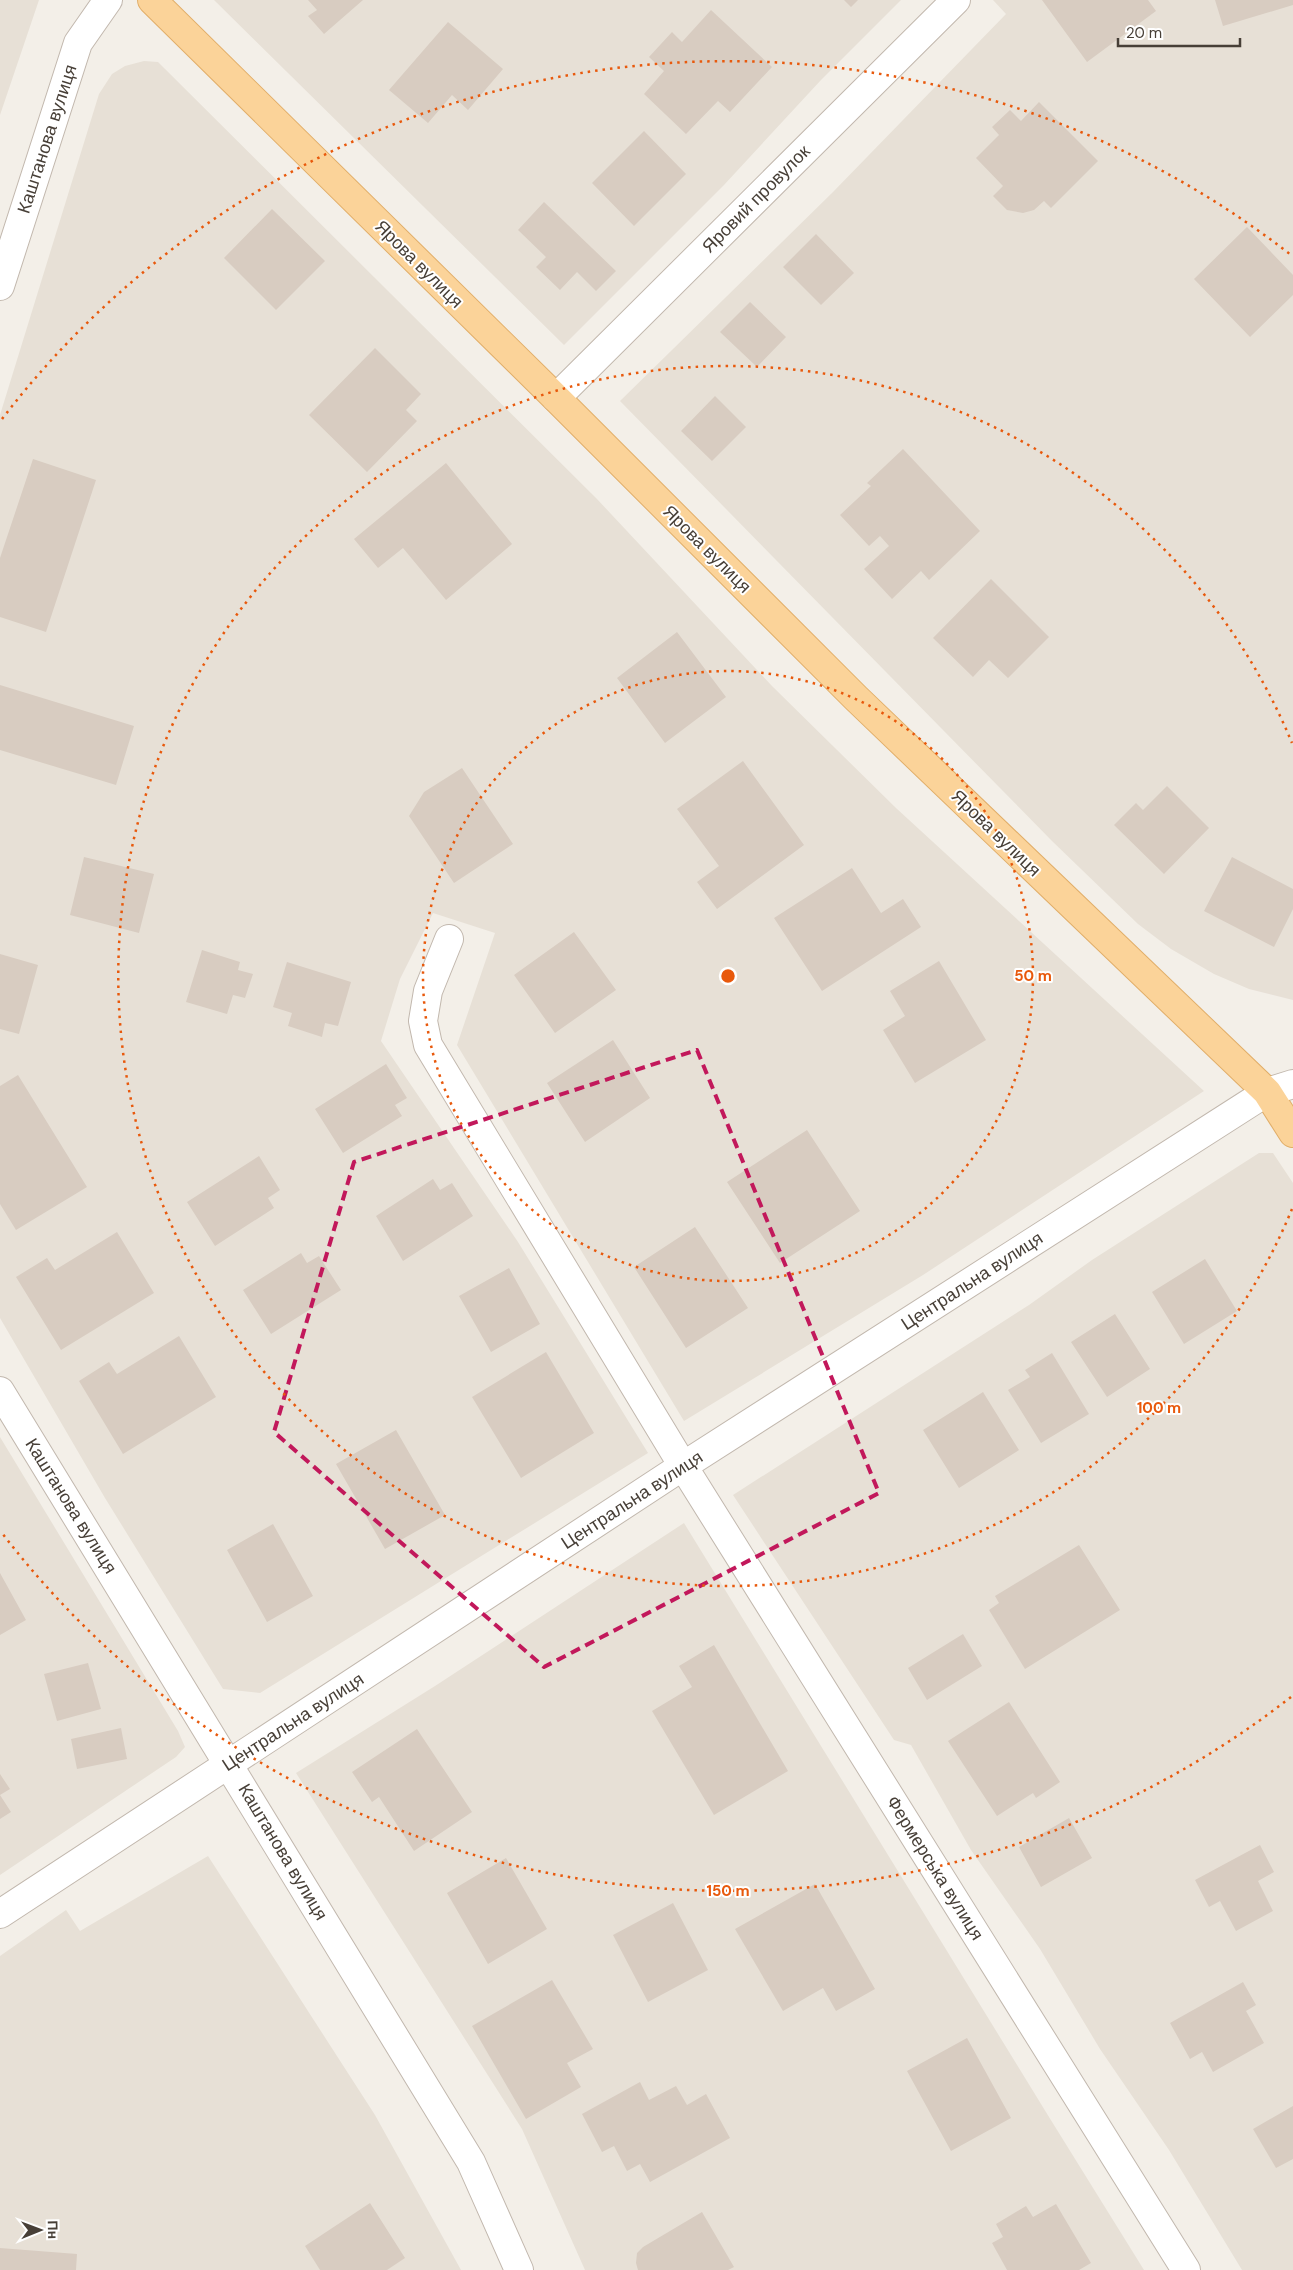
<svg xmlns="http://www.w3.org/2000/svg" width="1293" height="2270" font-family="'DM Sans',sans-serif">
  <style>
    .residential { fill: #e7e0d6 }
    .building { fill: #d8ccc1 }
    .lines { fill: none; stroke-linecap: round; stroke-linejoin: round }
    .minor-casing { stroke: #c2b8ae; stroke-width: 30 }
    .major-casing { stroke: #e1ae69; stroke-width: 30 }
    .minor { stroke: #fff; stroke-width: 28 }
    .major { stroke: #fbd399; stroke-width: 28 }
    .marked { fill: none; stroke: #c2185b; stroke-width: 4; stroke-dasharray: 10 6; stroke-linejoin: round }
    .ring { fill: none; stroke: #e8590c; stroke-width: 2.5; stroke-dasharray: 2.5 5 }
    .labels { text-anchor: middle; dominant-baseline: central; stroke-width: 4; stroke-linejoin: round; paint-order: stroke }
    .street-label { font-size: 18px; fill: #473f37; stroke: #fff }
    .centre { fill: #e8590c; stroke: #fff; stroke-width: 2.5 }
    .ring-label { font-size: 15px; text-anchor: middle; font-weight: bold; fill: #e8590c; stroke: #fff; stroke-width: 4; stroke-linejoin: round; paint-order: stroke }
  </style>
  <rect width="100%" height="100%" fill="#f3efe8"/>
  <!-- residential -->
  <path class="residential" d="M0 0H39L0 115Z
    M214 0H901L821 80 724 185 564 345Z
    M993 0H1293V1000L1249 989 1214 974 1171 949 1138 924 1052 841 620 401 833 192 1006 14Z
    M144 61 158 62 597 499 772 686 896 808 1204 1091 923 1275 684 1421 457 1045 495 933 433 913 400 979 381 1041 518 1242 648 1453 260 1693 223 1689 105 1498 0 1318V415L99 94 112 74 125 66Z
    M1259 1153H1273L1293 1183V2270H1242L1169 2150 1100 2049 1040 1949 971 1850 911 1745 894 1740 733 1495 1029 1305 1092 1260Z
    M0 1437 178 1731 185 1747 176 1757 0 1875Z
    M684 1523 1049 2117 1144 2270H585L522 2129 296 1773 435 1686Z
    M208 1856 375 2115 461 2270H0V1956L66 1910 80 1931Z"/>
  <!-- building -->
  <path class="building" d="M308 0H363L324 34 308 16 317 10Z
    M844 0H858L851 7Z
    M1042 0H1148L1156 11 1087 62Z
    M1215 0H1293V5L1223 26Z
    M711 10 772 67 730 112 718 101 686 134 644 94 664 71 649 57 672 32 682 42Z
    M448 22 503 69 468 110 452 95 428 123 389 90Z
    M1039 102 1098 161 1051 208 1044 201 1034 210 1023 213 1007 210 993 196 1003 186 976 158 999 135 992 127 1010 110 1021 121Z
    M644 131 686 174 634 226 592 183Z
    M544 202 616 271 596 291 577 272 560 290 536 267 546 257 518 230Z
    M272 209 325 261 276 310 224 258Z
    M1247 227 1293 275V295L1250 337 1194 279Z
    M816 234 854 273 821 305 783 267Z
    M750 302 786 337 757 367 720 332Z
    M375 348 421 394 406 410 417 421 367 472 309 415Z
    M715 396 746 427 712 461 681 431Z
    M903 449 980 531 929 580 921 571 892 599 864 569 889 546 880 536 869 546 840 515 871 486 867 483Z
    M33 459 96 480 46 632 0 617V558Z
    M446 463 512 544 446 600 403 548 378 568 354 539Z
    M991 579 1049 637 1008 678 989 660 973 677 933 638Z
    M677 632 726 697 665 743 617 678Z
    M0 685 134 726 116 785 0 750Z
    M743 761 804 845 717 909 697 882 719 866 677 809Z
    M462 768 513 844 454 883 409 816 424 792Z
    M1167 786 1209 828 1164 874 1114 825 1136 803 1143 810Z
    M84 857 154 874 139 933 70 915Z
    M1232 857 1293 889V909L1274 947 1204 911Z
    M852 868 881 913 903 899 921 927 822 991 774 918Z
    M574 932 616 990 555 1033 514 975Z
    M202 950 240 962 238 970 253 974 245 998 233 995 227 1014 186 1002Z
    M0 954 38 965 19 1034 0 1029Z
    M939 961 986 1040 915 1083 883 1030 905 1016 890 991Z
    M287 962 351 982 338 1026 325 1023 322 1037 288 1026 292 1013 273 1007Z
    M613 1040 650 1098 585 1142 547 1083Z
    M386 1064 407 1098 395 1105 402 1116 343 1153 315 1109Z
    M18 1075 87 1187 16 1230 0 1204V1086Z
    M807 1130 860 1211 780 1263 727 1182Z
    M259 1156 280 1190 268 1198 274 1208 215 1246 187 1202Z
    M433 1179 440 1190 452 1183 473 1216 403 1261 376 1216Z
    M695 1227 748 1308 686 1348 634 1267Z
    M117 1232 154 1293 61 1350 16 1277 47 1258 55 1270Z
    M301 1253 307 1263 319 1256 341 1290 271 1334 243 1290Z
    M1205 1259 1237 1311 1184 1344 1152 1292Z
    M509 1268 540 1324 491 1352 459 1296Z
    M1115 1314 1150 1369 1107 1397 1071 1342Z
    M179 1336 216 1397 123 1454 79 1381 109 1362 117 1374Z
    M546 1352 594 1433 521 1478 472 1397Z
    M1052 1353 1089 1414 1041 1443 1008 1390 1030 1377 1025 1370Z
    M983 1392 1019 1450 959 1488 923 1430Z
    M396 1430 445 1515 385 1549 336 1464Z
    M273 1524 313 1596 267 1622 227 1550Z
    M1079 1545 1120 1610 1025 1669 989 1610 999 1603 995 1596Z
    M0 1573 26 1620 0 1635Z
    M963 1634 982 1666 927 1700 908 1668Z
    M714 1645 788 1771 714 1815 652 1711 692 1687 679 1666Z
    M88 1663 101 1709 57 1721 44 1674Z
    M1009 1702 1060 1782 1036 1798 1033 1793 997 1816 948 1741Z
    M121 1728 127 1759 77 1769 71 1739Z
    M417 1729 472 1812 414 1851 379 1797 372 1802 352 1772Z
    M0 1774 10 1789 0 1795 11 1812 0 1819Z
    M1069 1818 1092 1858 1041 1887 1019 1847Z
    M1260 1845 1274 1872 1258 1881 1273 1911 1236 1931 1220 1901 1209 1907 1195 1880Z
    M506 1858 547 1929 488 1964 447 1893Z
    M815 1884 875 1989 836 2011 823 1988 783 2011 735 1929Z
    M673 1903 708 1970 648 2002 613 1935Z
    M552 1980 593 2049 567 2063 581 2087 526 2119 472 2026Z
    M1243 1982 1256 2005 1246 2011 1264 2043 1213 2072 1202 2052 1190 2059 1170 2023Z
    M967 2038 1011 2118 951 2151 907 2071Z
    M640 2082 649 2100 676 2086 687 2105 706 2094 730 2138 650 2182 640 2164 627 2171 614 2146 602 2152 582 2114Z
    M1293 2106V2159L1276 2168 1253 2129Z
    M370 2203 405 2258 387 2270H320L305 2246Z
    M1056 2204 1091 2263 1079 2270H1007L992 2243 1003 2237 996 2224 1026 2206 1033 2217Z
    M702 2212 734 2267 728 2270H638L636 2263 637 2253 643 2247Z
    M0 2248 77 2254 76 2270H0Z"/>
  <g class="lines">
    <defs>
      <path id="minor" d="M0 286 78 43 108 0
        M556 398 956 0
        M449 939 428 991 423 1021 428 1045 683 1466 1186 2270
        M0 1391 471 2162 519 2270
        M0 1914 683 1466 1267 1092 1293 1084"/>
      <path id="major" d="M152 0 556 398 856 698 1267 1092 1293 1133"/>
    </defs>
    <!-- minor casing -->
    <use href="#minor" class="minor-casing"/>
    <!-- major casing -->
    <use href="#major" class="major-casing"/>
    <!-- minor -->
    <use href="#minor" class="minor"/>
    <!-- major -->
    <use href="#major" class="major"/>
  </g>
  <!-- marked area -->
  <path class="marked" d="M697 1050 879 1493 544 1667 274 1432 354 1162Z"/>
  <!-- distance rings -->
  <g class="ring">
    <circle cx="728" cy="976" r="305"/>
    <path d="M1292 1209A610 610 0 1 1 1292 743"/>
    <path d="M1291 1697A915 915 0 0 1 2 1533M2 419A915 915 0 0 1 1291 255"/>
  </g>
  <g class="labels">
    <!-- street labels -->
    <g class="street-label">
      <text transform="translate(47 139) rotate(-72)">Каштанова вулиця</text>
      <text transform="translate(756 199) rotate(-45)">Яровий провулок</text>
      <text transform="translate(419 264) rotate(45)">Ярова вулиця</text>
      <text transform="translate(707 549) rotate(45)">Ярова вулиця</text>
      <text transform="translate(996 833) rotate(44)">Ярова вулиця</text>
      <text transform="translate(972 1281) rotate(-33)">Центральна вулиця</text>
      <text transform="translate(632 1500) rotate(-33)">Центральна вулиця</text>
      <text transform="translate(71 1506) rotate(58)">Каштанова вулиця</text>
      <text transform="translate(293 1722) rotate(-33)">Центральна вулиця</text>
      <text transform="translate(283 1852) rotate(59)">Каштанова вулиця</text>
      <text transform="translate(935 1868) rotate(58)">Фермерська вулиця</text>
    </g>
  </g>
  <circle cx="728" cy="976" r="8" class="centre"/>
  <g class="ring-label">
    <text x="1033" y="981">50 m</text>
    <text x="1159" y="1413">100 m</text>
    <text x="728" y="1896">150 m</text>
  </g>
  <!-- north arrow -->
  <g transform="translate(40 2230) rotate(89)" stroke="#ffffff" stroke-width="4" paint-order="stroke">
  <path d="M0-4L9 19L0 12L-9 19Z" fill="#473f37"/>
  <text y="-8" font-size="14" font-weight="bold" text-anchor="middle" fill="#473f37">Пн</text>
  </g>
  <!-- scale -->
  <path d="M1118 38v8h122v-8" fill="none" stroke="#473f37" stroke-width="2.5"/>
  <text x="1126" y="38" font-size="15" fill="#473f37" stroke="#ffffff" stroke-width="4" paint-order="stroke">20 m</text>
</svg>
